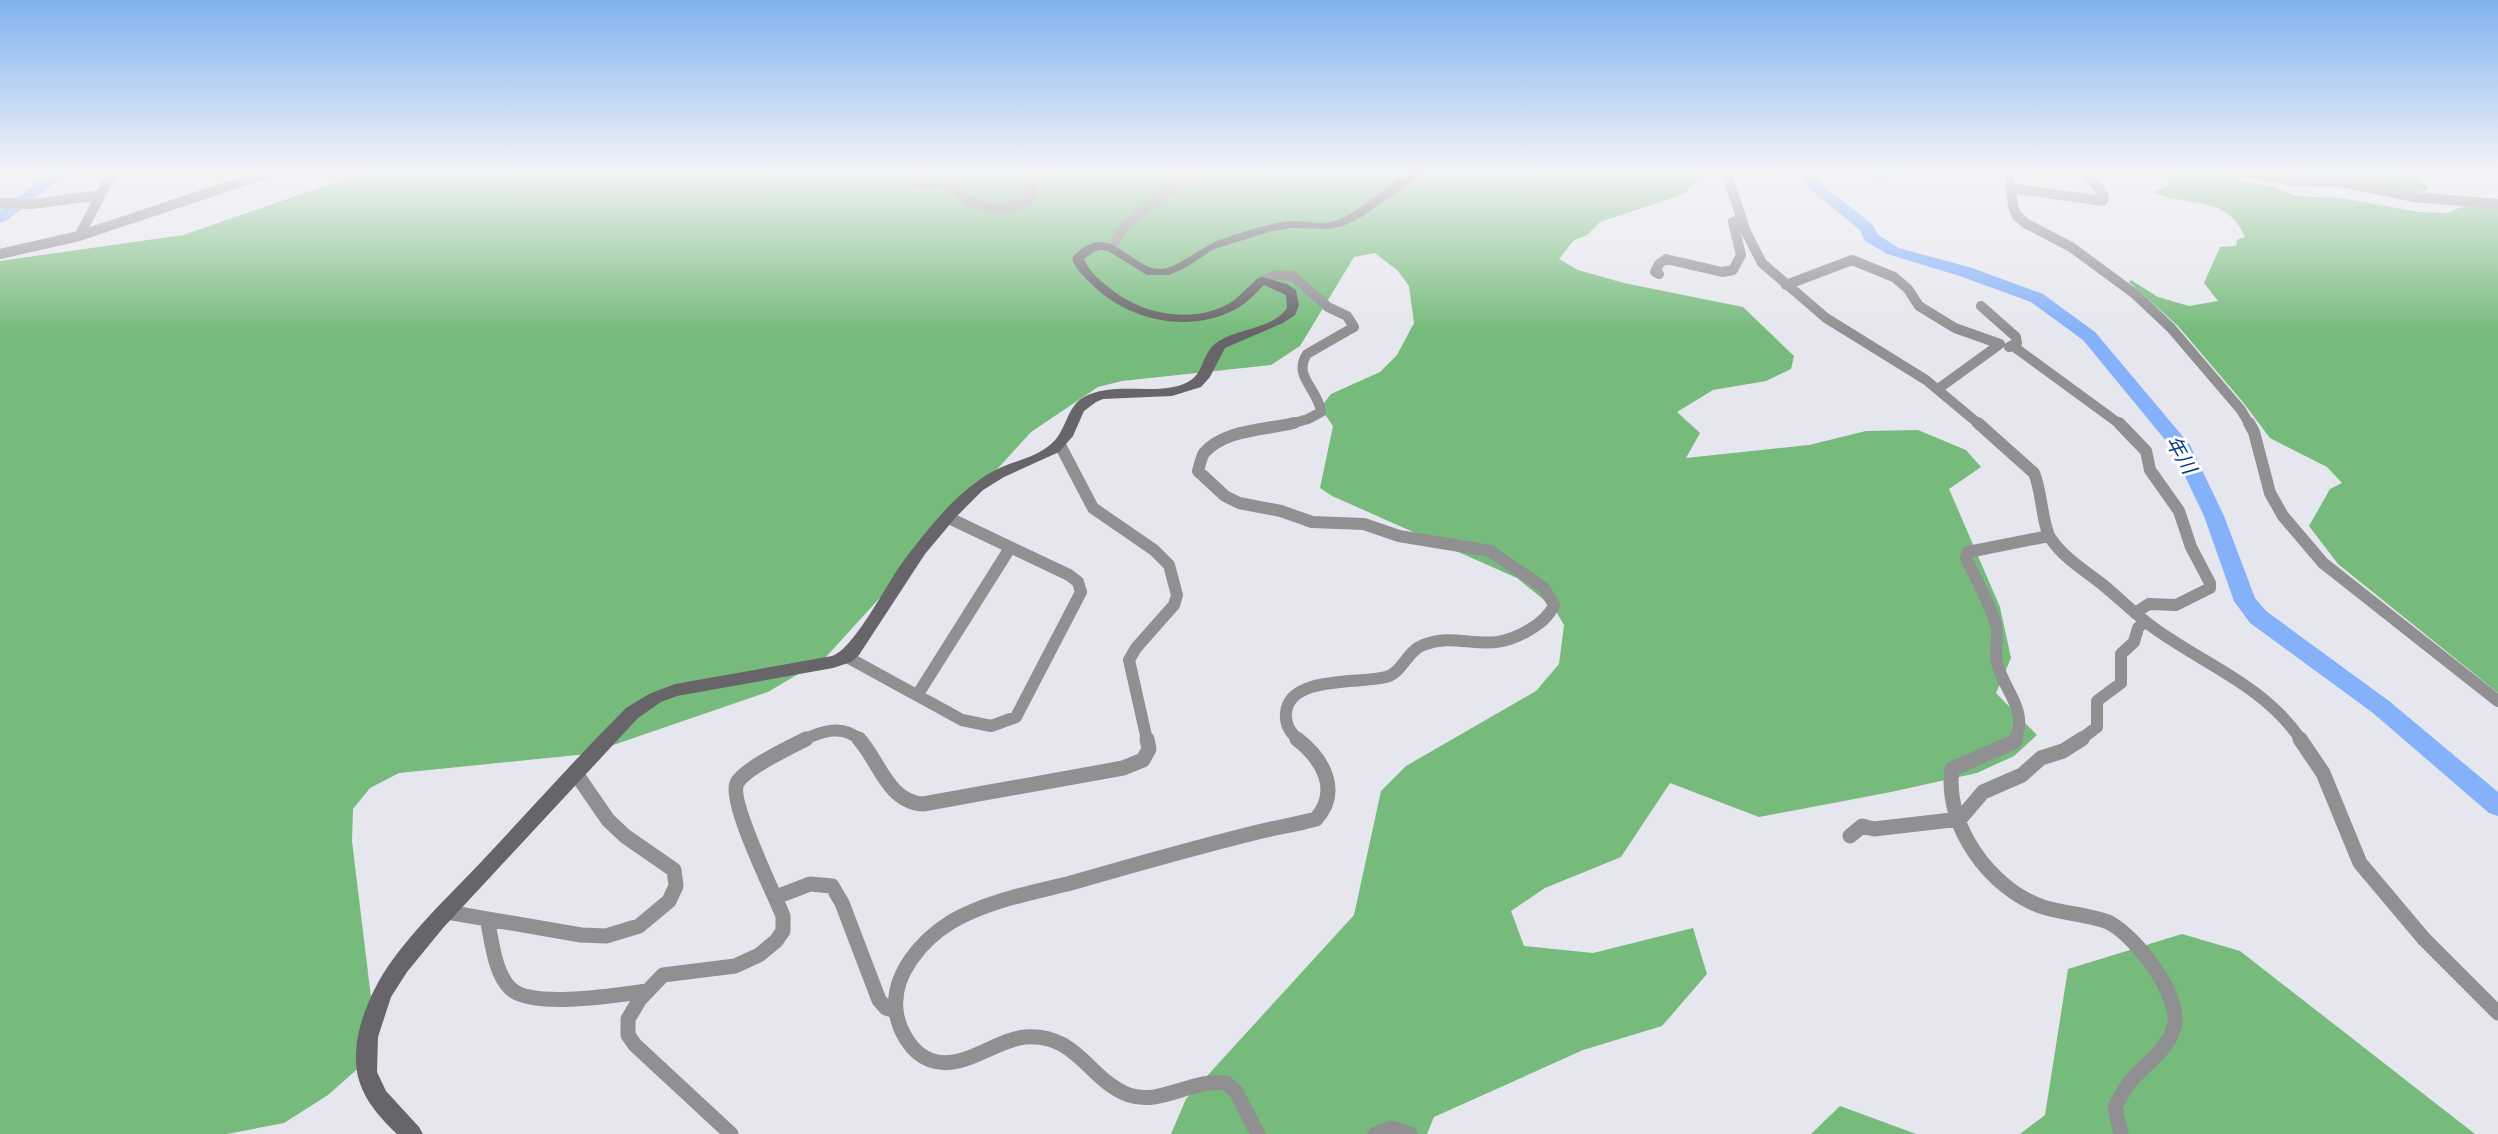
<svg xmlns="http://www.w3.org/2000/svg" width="2498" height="1134" font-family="Barlow,'Noto Sans JP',sans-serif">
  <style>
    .forest { fill: #76bb7b }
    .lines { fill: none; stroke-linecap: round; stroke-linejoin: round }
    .river { fill: #84b1f9; fill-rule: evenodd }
    .street-far2 { stroke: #908f92; stroke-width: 10 }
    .street-far1 { stroke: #908f92; stroke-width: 12 }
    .street { stroke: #908f92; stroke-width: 15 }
    .secondary { fill: #67656a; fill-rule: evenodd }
    .labels { text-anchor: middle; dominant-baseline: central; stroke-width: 6; stroke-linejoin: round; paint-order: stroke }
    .water-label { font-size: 20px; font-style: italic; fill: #043b8c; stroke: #fff }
  </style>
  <rect width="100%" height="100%" fill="#e6e6ee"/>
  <!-- forest -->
  <path class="forest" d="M365 172H1705L1684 194 1600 222 1587 235 1574 240 1559 259 1578 270 1624 283 1743 307 1794 356 1791 369 1766 381 1713 390 1677 412 1700 433 1686 458 1809 445 1866 431 1918 430 1966 450 1981 467 1949 489 2000 607 2011 658 1996 693 2037 735 2014 756 1977 773 1891 792 1759 817 1670 783 1621 857 1545 888 1511 911 1524 946 1593 953 1693 928 1707 974 1662 1026 1583 1050 1434 1117 1427 1134H1171L1186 1099 1354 915 1381 791 1406 766 1536 691 1559 664 1564 625 1554 608 1517 578 1332 496 1320 488 1333 426 1324 413V403L1331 394 1380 372 1397 355 1414 323 1409 286 1398 271 1375 253 1354 257 1300 346 1271 365 1122 381 1098 387 1031 432 825 658 768 692 587 754 399 773 370 788 353 809 352 841 374 1022 371 1057 328 1095 284 1123 227 1134H0V261L183 235Z
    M2168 172H2216L2235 179 2275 187 2295 196 2342 198 2419 212 2448 213 2463 206 2498 209V693L2338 564 2309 526 2330 489 2342 483 2327 467 2270 438 2242 401 2178 326 2129 282 2131 280 2158 297 2189 306 2218 301 2204 283 2220 247 2236 246 2237 240 2245 237C2227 194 2188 208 2152 192L2169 186Z
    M2298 172H2407L2428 187 2426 191 2408 193 2305 177Z
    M2182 934 2240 951 2475 1134H2020L2045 1115 2068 969Z
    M1840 1106 1916 1134H1811Z"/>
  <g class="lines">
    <!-- river -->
    <path class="river" d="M51 172H68L6 221 0 223V210Z
      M1802 172H1818L1816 177 1820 183 1873 225 1878 235 1899 248 1972 268 2043 294 2095 332 2190 445 2224 516 2255 598 2266 611 2389 701 2498 792V816L2489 813 2373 713 2250 623 2234 601 2204 516 2171 447 2083 340 2031 302 1960 276 1887 254 1865 241 1860 230 1810 189 1800 178Z
      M1856 172H1906C1898 180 1864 180 1856 172Z"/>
    <!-- street-far2 -->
    <path class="street-far2" d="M915 172 910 175 911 181C923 187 931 181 943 183 954 186 958 193 966 199 980 210 1013 212 1028 200L1034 183 1044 172
      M1726 172 1746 232 1762 263 1826 318 1926 380 1980 425
      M2009 172 2013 207 2017 216 2027 224 2071 247 2135 294 2171 328 2241 410 2250 425
      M2245 172 2292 181 2341 182 2414 197 2498 204
      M2011 188 2103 201 2104 195 2086 172
      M0 203 33 204 100 195
      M79 236 113 172
      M1112 247 1123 228 1191 172
      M0 254 79 236 271 172
      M1659 274 1655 272 1659 264 1666 259 1722 272 1733 270 1741 255 1733 222 1741 219
      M1262 281 1276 275 1293 276 1328 307 1347 316 1354 327 1307 354C1292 376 1319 390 1321 412L1308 419 1287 425
      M1786 285 1852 260 1894 277 1908 289 1919 306 1955 328 2000 344 1938 389
      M1981 306 2016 337 2017 343 2009 347
      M2013 346 2121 425"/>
    <!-- street-far1 -->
    <path class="street-far1" d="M1294 423C1266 430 1225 429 1204 453 1201 458 1200 465 1198 471L1225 496 1239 503 1281 511 1312 522 1364 524 1399 536 1490 551 1544 588 1554 605C1549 617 1539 624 1529 630 1485 657 1461 630 1423 645 1407 651 1402 673 1386 677 1360 684 1289 675 1286 713 1285 725 1290 733 1299 740
      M1978 423 2034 473C2042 491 2042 526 2051 539 2064 558 2084 570 2102 584 2119 598 2136 615 2154 628 2205 665 2265 686 2301 740
      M2119 423 2146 451 2150 470 2179 511 2191 547 2210 583V588L2176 605 2149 604 2135 613
      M2249 423 2254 432 2270 493 2283 516 2323 563 2498 701
      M1060 445 1093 508 1154 550 1169 565 1177 595 1174 605 1136 648 1129 660 1147 740
      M847 657 962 720 991 726 1016 717 1081 592 1078 582 1069 575 949 518
      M918 694 1010 548
      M803 740C822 731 843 724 860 740
      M2015 740C2029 710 2004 691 1997 663 1994 651 1999 638 1996 626 1990 602 1976 580 1966 558L1968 552 2049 536
      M2080 740 2097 727V701L2121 683V654L2134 642 2138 628 2145 621"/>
    <!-- street -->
    <path class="street" d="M859 739C879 761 888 802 923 804L1123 768 1143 760 1149 749 1147 739
      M2016 739 2014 742 1952 769C1944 825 1990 889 2043 907 2061 913 2096 916 2110 923 2136 937 2182 996 2174 1027 2168 1051 2143 1065 2129 1083 2123 1091 2119 1099 2115 1107L2121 1134
      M2300 739 2323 773 2360 863 2424 939 2498 1013
      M1850 836 1862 826 1874 829 1960 819 1983 792 2022 775 2041 758 2063 751 2082 739
      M776 897 810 884 832 886 842 903 879 1000 886 1008 896 1011
      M447 912 581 935 606 936 639 926 669 901 676 886 674 870 625 836 608 820 575 772
      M487 919C492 940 494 973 511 989 533 1009 617 995 647 991
      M731 1134 635 1045 628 1035V1019L640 999 663 975 735 966 759 955 776 941 783 931V916C774 893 728 801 737 783 744 769 790 747 806 739
      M1258 1134 1236 1092 1226 1083C1194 1078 1160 1106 1129 1095 1088 1080 1078 1033 1025 1037 994 1040 963 1072 930 1060 911 1053 898 1029 896 1010 892 974 922 940 951 922 987 901 1031 893 1071 883 1130 866 1190 849 1250 834 1272 828 1294 825 1316 819 1341 791 1323 759 1297 739
      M1375 1134 1392 1128 1410 1134"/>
    <!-- secondary -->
    <path class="secondary" d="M1411 172H1425L1363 216 1343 226 1329 229 1291 228 1269 232 1214 249 1185 268 1169 275H1147L1108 251C1097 248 1092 253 1084 259 1088 271 1102 282 1112 290 1144 315 1193 324 1230 303 1240 296 1248 287 1258 278L1262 277 1287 284 1296 290 1299 305 1295 315 1283 323 1225 348 1210 377 1201 387 1172 396 1103 399 1096 402 1084 411 1073 436 1059 452 1004 477 983 490 956 517 925 554 859 655 851 662 833 668 677 696 661 702 638 718 443 928 407 972 391 997 378 1037 377 1072 386 1091 419 1127 423 1134H397C376 1114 356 1091 356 1060 355 1031 368 999 383 974 410 932 448 897 482 861 530 810 576 758 626 708L649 694 675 684 832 656C854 649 886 585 902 563 916 544 931 525 948 507 964 491 981 476 1002 467 1019 460 1038 456 1051 444 1067 431 1066 407 1084 397 1112 382 1148 394 1178 386 1208 378 1198 354 1219 341 1238 329 1274 328 1287 308L1286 295 1264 285C1255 294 1247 303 1236 309 1192 333 1134 322 1098 290 1089 282 1075 270 1072 258 1109 216 1130 270 1161 269 1177 269 1203 245 1222 239 1243 232 1266 224 1288 221 1304 220 1323 226 1338 220 1365 209 1385 185 1411 172Z"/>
  </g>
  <!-- sky -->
  <linearGradient id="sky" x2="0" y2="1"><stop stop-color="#80b3ef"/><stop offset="0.52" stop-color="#f4f4f7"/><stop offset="1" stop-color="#f4f4f7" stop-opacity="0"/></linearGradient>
  <rect width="2498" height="331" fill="url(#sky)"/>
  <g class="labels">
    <!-- water labels -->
    <g class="water-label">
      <text transform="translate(2182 454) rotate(60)">年川</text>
    </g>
  </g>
</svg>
